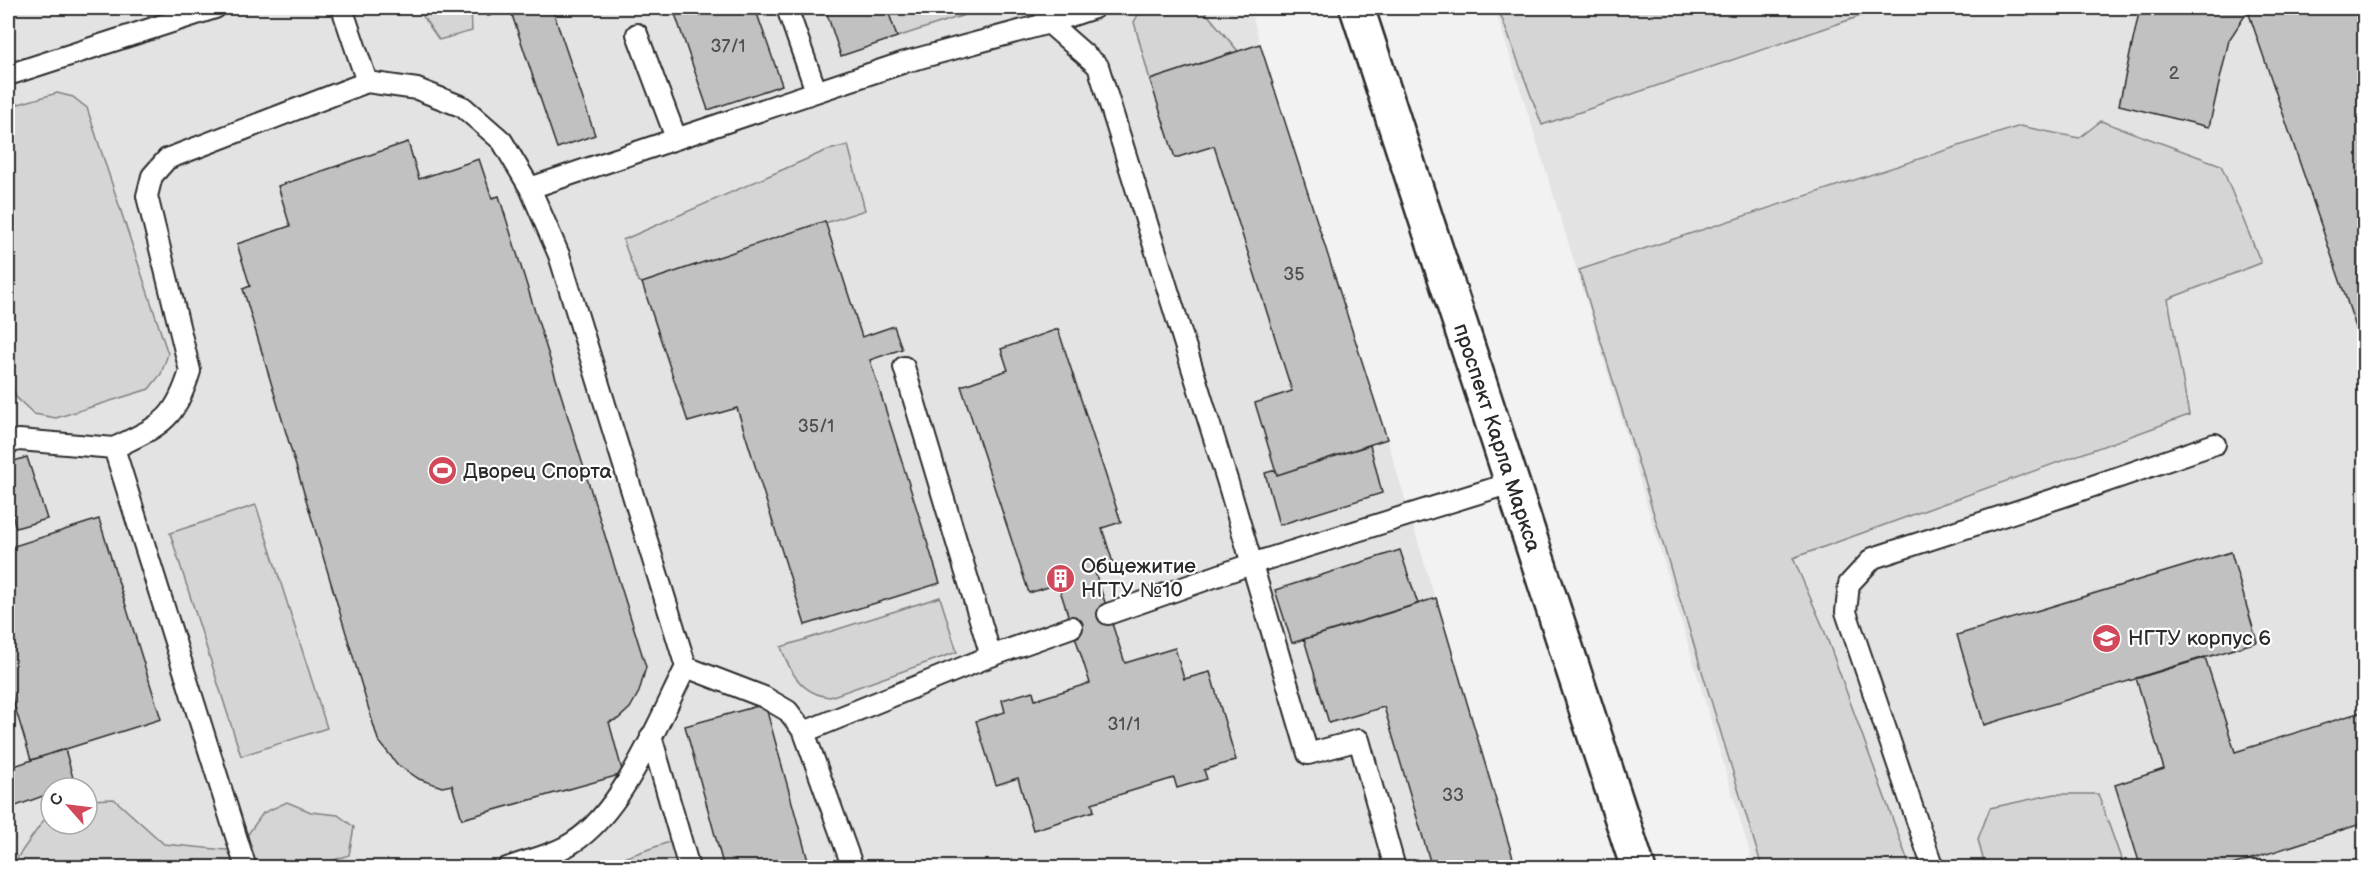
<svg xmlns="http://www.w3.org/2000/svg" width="2372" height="875" font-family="'Balsamiq Sans',sans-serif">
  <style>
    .built { fill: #e3e3e3; fill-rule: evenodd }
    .green { fill: #d5d5d5; stroke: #808080; stroke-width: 1.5 }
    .building { fill: #c1c1c1; stroke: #2b2b2b; stroke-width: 1.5 }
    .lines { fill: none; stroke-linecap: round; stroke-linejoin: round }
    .service-casing { stroke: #2b2b2b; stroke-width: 24 }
    .primary-casing { stroke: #2b2b2b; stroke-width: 38 }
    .service { stroke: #fff; stroke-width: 20 }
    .primary { stroke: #fff; stroke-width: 33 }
    .labels { text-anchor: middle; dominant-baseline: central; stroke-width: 4.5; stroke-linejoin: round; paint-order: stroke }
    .number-label { font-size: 18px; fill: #505050 }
    .street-label { font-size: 21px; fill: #2b2b2b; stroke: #fff }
    .poi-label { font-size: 21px; fill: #2b2b2b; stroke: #fff; text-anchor: start }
  </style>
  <rect width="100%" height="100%" fill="#f2f2f2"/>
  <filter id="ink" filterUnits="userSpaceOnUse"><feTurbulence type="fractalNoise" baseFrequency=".0167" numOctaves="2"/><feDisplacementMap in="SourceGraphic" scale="12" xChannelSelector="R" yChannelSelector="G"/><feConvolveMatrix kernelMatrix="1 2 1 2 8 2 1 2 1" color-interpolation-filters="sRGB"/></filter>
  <g filter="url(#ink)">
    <!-- built -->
    <path class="built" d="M8 8H1250L1260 44 1387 439 1516 867H8ZM51 788H87V824H51Z
      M1495 8H2364V867H1754L1588 306Z"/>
    <!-- green -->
    <path class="green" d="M417 8H471L472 31 439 40Z
      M887 8H986L897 37Z
      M1142 8H1202L1238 51 1150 80 1134 22Z
      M1498 8H1884L1542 125Z
      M57 93 73 97 87 108 168 354 161 374 149 389 56 418 34 414 16 397 8 370V107Z
      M2101 121 2221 165 2261 263 2168 299 2189 415 1793 558 1823 627 1910 867H1762L1579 270 2020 126 2079 138Z
      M848 145 865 210 642 283 638 281 623 240 825 151Z
      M256 505 327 728 241 756 170 533Z
      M940 597 957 652 830 697C801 694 790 672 781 647Z
      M2055 794H2098L2124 867H1985L1978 839 1990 808Z
      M114 799 164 844 236 851 263 813 287 802 311 812 338 815 354 827 349 855 314 867 10 868 43 821 51 817V824H87V800Z
      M672 841 679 868H595Z"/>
    <!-- building -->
    <path class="building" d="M485 8H552L595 135 557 148 510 9 488 16Z
      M673 8H755L782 85 708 110Z
      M825 8H887L897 37 841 56Z
      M2140 8H2247L2248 11 2229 40 2209 127 2119 105Z
      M2247 8H2364V351L2248 11Z
      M1260 44 1387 439 1277 475 1255 403 1292 391 1214 146 1175 158 1150 80Z
      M408 142 419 179 479 159 492 198 499 196 646 667 639 692 630 708 618 719 609 722 623 774 462 819 452 785 442 787 419 779 397 764 378 740 243 289 250 286 237 244 290 226 278 186Z
      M825 221 862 337 894 326 902 349 870 360 940 583 805 625 737 408 688 422 642 283Z
      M1058 329 1121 522 1102 528 1114 566 1095 572 1125 663 1175 648 1184 679 1210 672 1236 760 1204 770 1207 779 1177 788 1174 778 1092 803 1094 811 1033 830 1018 778 996 785 976 721 1005 712 1002 700 1033 691 1035 700 1090 683 1058 584 1029 593 961 386 1008 370 1001 349Z
      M1370 445 1382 493 1279 525 1265 473 1276 470 1277 475Z
      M27 457 47 519 16 528 8 501V463Z
      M99 519 161 719 31 760 8 684V548Z
      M1400 550 1418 604 1292 643 1275 590Z
      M2231 552 2257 642 1984 725 1957 635Z
      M1436 598 1516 868H1432L1384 707 1329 723 1304 639Z
      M2205 657 2235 752 2364 711V823L2223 868H2141L2115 785 2164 769 2136 678Z
      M765 704 810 868H724L685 726Z
      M65 749 75 785 51 788V793L8 809V768Z"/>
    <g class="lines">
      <defs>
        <path id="service" d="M342 8 367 82
          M787 8 816 91
          M1044 8 1049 23 1098 66 1228 483 1308 754 1359 740 1395 868
          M637 34 676 138
          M8 75 215 8
          M530 188 905 62 1049 23 1094 8
          M904 367 991 656
          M8 443 19 440 114 448 246 868
          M114 448C160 425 174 423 190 371L147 196 152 176 167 159 367 82 417 89 463 107 502 141 530 188 559 255 686 667
          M1108 614 1251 564 1511 483
          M804 732 853 868
          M651 736 689 868
          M507 868C528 860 554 855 572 843 623 812 659 720 686 667L764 697 788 711 804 732 991 656 1072 627
          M1933 868 1846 612 1849 584 1873 558 2061 497 2215 444"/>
        <g id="primary">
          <path id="s1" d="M1357 8 1638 868"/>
        </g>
      </defs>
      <!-- service casing -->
      <use href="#service" class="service-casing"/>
      <!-- primary casing -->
      <use href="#primary" class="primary-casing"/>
      <!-- service -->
      <use href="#service" class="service"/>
      <!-- primary -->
      <use href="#primary" class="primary"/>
    </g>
  </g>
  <!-- icons -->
  <defs>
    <symbol id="stadium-disc" viewBox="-11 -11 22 22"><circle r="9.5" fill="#d1495b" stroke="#fff"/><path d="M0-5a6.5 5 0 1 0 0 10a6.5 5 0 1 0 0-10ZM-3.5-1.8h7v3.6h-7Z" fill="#fff"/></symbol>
    <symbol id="building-disc" viewBox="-11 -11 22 22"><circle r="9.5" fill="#d1495b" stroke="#fff"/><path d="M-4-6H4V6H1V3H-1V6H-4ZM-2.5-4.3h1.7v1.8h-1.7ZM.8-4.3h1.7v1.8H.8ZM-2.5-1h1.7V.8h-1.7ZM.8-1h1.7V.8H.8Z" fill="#fff"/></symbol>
    <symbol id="university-disc" viewBox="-11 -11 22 22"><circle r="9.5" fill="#d1495b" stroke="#fff"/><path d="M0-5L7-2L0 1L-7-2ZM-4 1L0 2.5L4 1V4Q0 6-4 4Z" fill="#fff"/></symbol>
  </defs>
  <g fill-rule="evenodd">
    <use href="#stadium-disc" x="426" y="454" width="33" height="33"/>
    <use href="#building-disc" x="1044" y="562" width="33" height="33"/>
    <use href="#university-disc" x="2090" y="622" width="33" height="33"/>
  </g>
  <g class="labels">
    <!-- number labels -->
    <g class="number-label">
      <text x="728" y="46">37/1</text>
      <text x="2174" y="73">2</text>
      <text x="1294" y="274">35</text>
      <text x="816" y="426">35/1</text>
      <text x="1124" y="724">31/1</text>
      <text x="1453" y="795">33</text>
    </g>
    <!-- street labels -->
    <g class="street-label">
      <text stroke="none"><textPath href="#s1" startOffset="452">проспект Карла Маркса</textPath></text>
    </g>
    <!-- poi labels -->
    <g class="poi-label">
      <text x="463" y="471">Дворец Спорта</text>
      <text x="1081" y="566">Общежитие<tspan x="1081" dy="24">НГТУ №10</tspan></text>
      <text x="2128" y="638">НГТУ корпус 6</text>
    </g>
  </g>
  <!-- margin -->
  <rect width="2372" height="875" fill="none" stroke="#fff" stroke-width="30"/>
  <rect x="15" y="15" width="2342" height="845" fill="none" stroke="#2b2b2b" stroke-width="2" filter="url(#ink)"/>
  <!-- north arrow -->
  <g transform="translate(69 806) rotate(298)"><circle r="28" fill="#ffffff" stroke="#aaaaaa" stroke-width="1.5"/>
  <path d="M0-4.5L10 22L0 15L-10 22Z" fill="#d1495b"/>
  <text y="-9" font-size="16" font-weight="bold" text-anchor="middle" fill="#2b2b2b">С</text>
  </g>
</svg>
